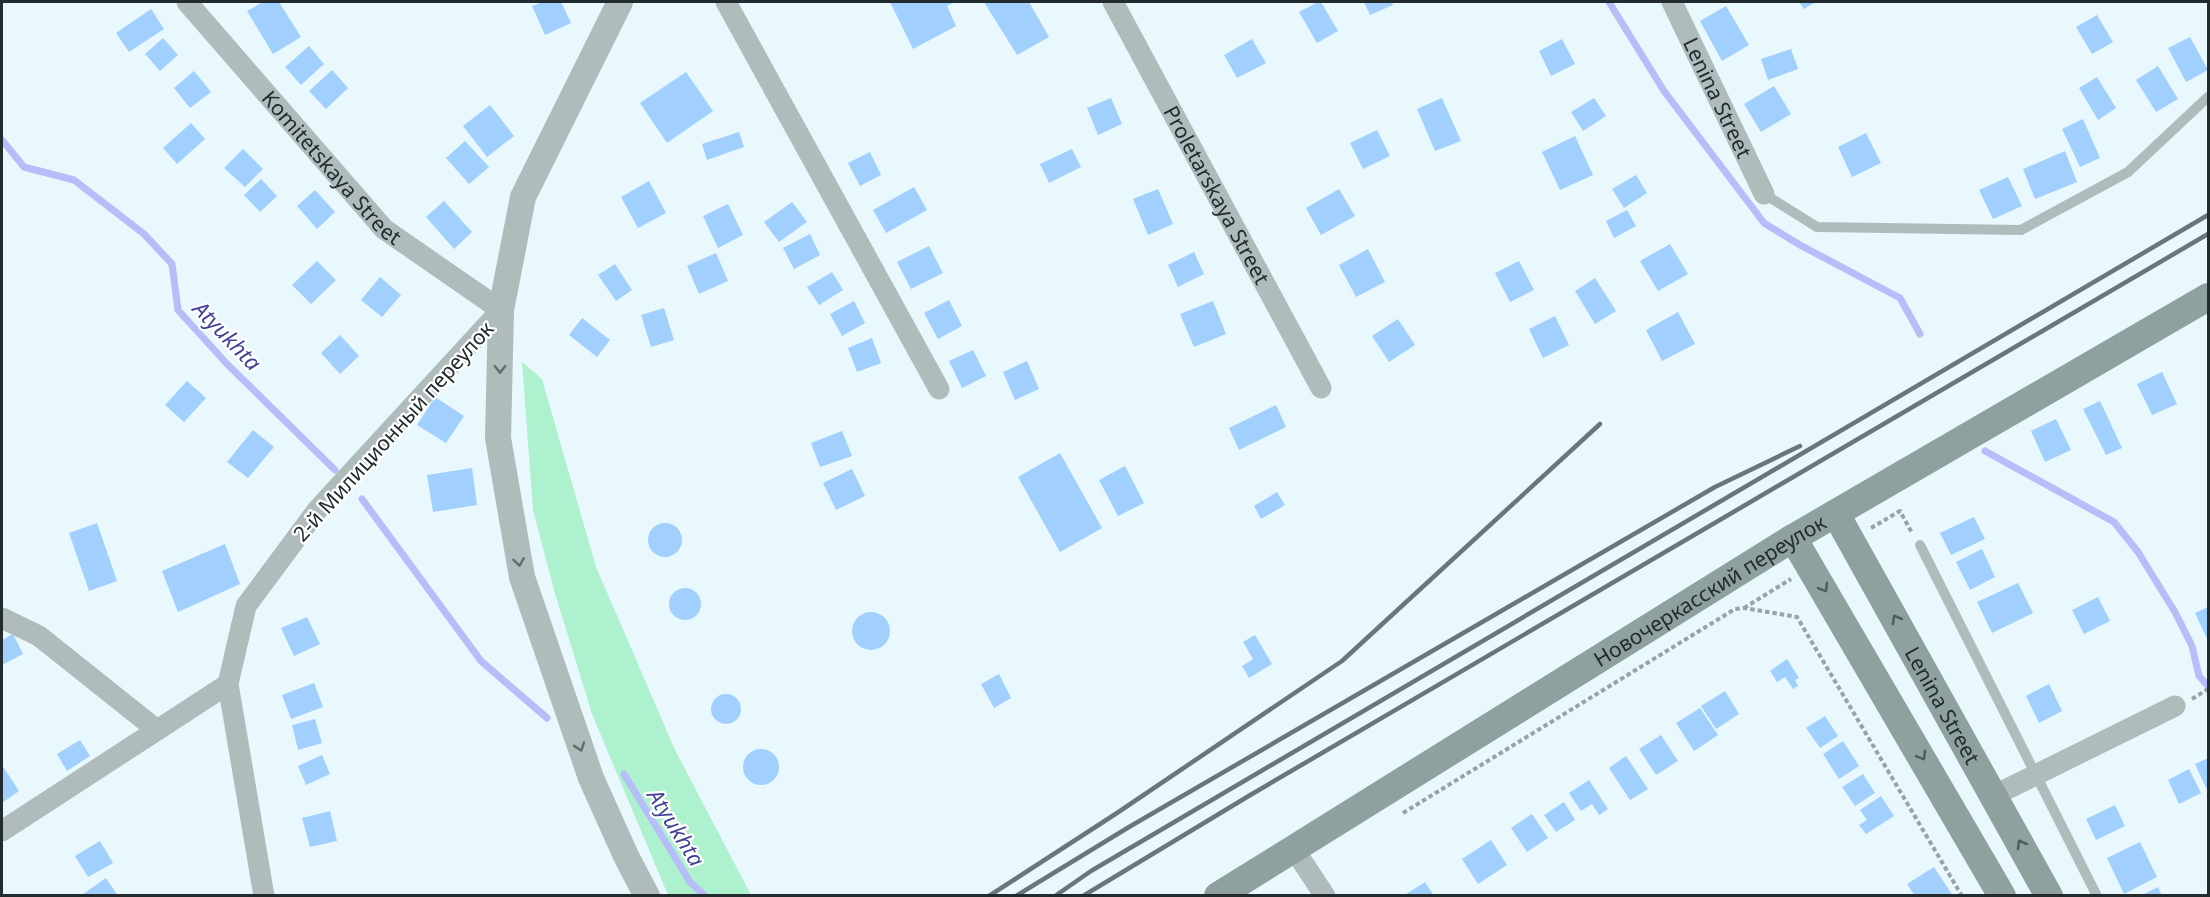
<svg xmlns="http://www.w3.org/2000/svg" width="2210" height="897" font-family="'Noto Sans',sans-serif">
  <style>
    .green { fill: #aef1ce }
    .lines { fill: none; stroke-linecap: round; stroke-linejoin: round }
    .stream { stroke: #b6bdf8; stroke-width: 7 }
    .building { fill: #a1d0ff }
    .path { stroke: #96a3a8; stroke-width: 4; stroke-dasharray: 4.5 3; stroke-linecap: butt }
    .service { stroke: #b0bcbb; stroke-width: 10 }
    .minor { stroke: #b0bcbb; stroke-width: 21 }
    .tertiary { stroke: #b0bcbb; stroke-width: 26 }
    .secondary { stroke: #8ea19f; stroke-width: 28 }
    .rail { stroke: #6a767a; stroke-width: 4.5 }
    .oneway { stroke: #626d6e }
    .oneway2 { stroke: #4d5b5c }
    .labels { text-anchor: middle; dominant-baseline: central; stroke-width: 4.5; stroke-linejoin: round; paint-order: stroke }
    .street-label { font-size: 21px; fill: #222c2f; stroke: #fff }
    .water-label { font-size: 22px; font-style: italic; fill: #424396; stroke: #fff }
  </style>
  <rect width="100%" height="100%" fill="#e8f8fd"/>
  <!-- green -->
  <path class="green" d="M522 362 542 379 596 567 675 750 751 895H668L592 714 554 590 533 510Z"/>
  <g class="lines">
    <!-- stream -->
    <path class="stream" d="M1609 2 1664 91 1764 223 1800 245 1900 298 1920 334
      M2 140 24 167 74 180 144 234 172 264 178 310 227 364 335 470
      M1985 451 2114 522 2138 552 2175 612 2192 646 2199 676 2208 686
      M362 499 481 661 547 718
      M624 774 690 882 705 896"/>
  </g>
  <!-- building -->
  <path class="building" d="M263 2H279L301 37 273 54 247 11Z
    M543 2H561L571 23 545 35 532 6Z
    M890 2H955L947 6 956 26 913 49Z
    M984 2H1029L1049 37 1017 55Z
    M1318 2H1321L1338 31 1317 43 1299 12Z
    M1364 2H1391L1393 5 1370 15Z
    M1799 2H1816L1804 9Z
    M1726 6 1749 45 1722 61 1700 21Z
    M151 9 164 29 129 52 116 33Z
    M2097 15 2113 42 2092 54 2076 27Z
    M2190 37 2208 70 2186 82 2168 48Z
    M163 38 178 55 160 71 145 54Z
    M1252 39 1266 63 1237 78 1224 55Z
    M1562 39 1575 64 1551 76 1539 51Z
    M309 46 324 64 301 85 285 67Z
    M1791 49 1798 69 1768 80 1761 59Z
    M2158 66 2178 99 2156 112 2136 80Z
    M332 70 348 88 326 109 309 91Z
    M194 71 211 92 190 108 174 88Z
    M686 72 713 111 667 143 640 103Z
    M2097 77 2116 108 2098 120 2079 88Z
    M1774 86 1791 114 1761 132 1744 104Z
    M1111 98 1122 124 1098 135 1087 108Z
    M1442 98 1461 141 1435 151 1417 109Z
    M1594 98 1606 116 1583 131 1571 112Z
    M490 105 514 136 487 157 463 126Z
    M2083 119 2100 158 2080 167 2062 129Z
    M191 123 205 139 177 164 163 148Z
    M1377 130 1390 156 1363 169 1350 143Z
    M739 132 744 147 707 160 702 144Z
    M1866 133 1881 163 1852 177 1838 147Z
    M1575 136 1593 175 1560 190 1542 152Z
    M465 141 489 167 469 184 446 158Z
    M243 149 263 169 245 187 224 168Z
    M1072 149 1081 167 1049 183 1040 164Z
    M2065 151 2077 182 2035 199 2023 169Z
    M870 152 881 175 860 186 848 163Z
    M1636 175 1647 193 1624 208 1612 189Z
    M2008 177 2022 206 1993 219 1979 190Z
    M261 179 277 196 260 212 244 195Z
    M649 181 666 213 638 228 621 197Z
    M914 187 927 210 886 233 873 210Z
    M1158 189 1173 224 1148 235 1133 199Z
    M1339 189 1355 216 1321 235 1306 208Z
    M315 190 335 212 317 229 297 206Z
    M444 201 472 232 454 249 426 217Z
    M792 202 807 222 779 242 764 222Z
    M728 204 743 235 718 248 703 216Z
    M1627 210 1636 226 1614 238 1606 221Z
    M810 234 820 255 794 269 783 248Z
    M1670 244 1688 274 1658 291 1640 261Z
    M929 246 943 273 911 289 897 262Z
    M1368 249 1385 282 1356 297 1339 265Z
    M1194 252 1204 274 1178 287 1168 265Z
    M716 253 728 281 699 294 687 266Z
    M317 261 336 280 311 304 292 285Z
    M1519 261 1534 290 1510 302 1495 273Z
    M615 264 632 290 616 301 598 275Z
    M832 272 843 290 819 305 807 287Z
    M380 277 401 295 382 317 361 300Z
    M1595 278 1616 311 1595 324 1575 291Z
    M949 300 962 326 938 339 924 313Z
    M854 301 865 323 842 336 830 314Z
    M1213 301 1226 334 1194 347 1180 314Z
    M664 308 674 340 651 347 641 315Z
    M1678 312 1695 344 1662 361 1646 330Z
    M1555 316 1569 345 1543 358 1529 329Z
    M582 318 610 340 597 357 569 335Z
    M1398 319 1415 345 1389 362 1372 336Z
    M340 335 359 356 340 374 321 353Z
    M872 338 881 363 857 372 848 348Z
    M973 350 986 376 962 388 949 361Z
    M1027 361 1039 389 1015 400 1003 372Z
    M2162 372 2177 404 2152 415 2137 384Z
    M187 381 206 398 184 422 165 405Z
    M435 397 464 416 446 443 417 425Z
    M2100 401 2122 448 2106 455 2083 409Z
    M1276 405 1286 427 1239 450 1229 428Z
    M2056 419 2071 450 2045 462 2031 431Z
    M253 430 274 447 248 478 227 462Z
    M842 431 852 456 820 467 811 443Z
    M1060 453 1102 528 1060 552 1018 477Z
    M1125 466 1144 503 1118 516 1099 480Z
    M472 468 477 505 433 512 427 475Z
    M852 469 865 496 836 510 823 483Z
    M1277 492 1285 505 1261 519 1254 506Z
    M1974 517 1985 539 1951 555 1940 533Z
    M648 540a17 17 0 1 1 34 0a17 17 0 1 1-34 0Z
    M97 523 117 581 89 591 69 533Z
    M225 544 240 584 178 612 162 571Z
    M1982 549 1995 577 1970 590 1956 562Z
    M2018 583 2033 613 1992 633 1977 602Z
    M669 604a16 16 0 1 1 32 0a16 16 0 1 1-32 0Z
    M2098 597 2110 621 2084 634 2072 610Z
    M2208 607V641L2195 613Z
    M852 631a19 19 0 1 1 38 0a19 19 0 1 1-38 0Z
    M307 617 320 644 294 656 281 628Z
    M13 634 23 654 2 665V640Z
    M1255 635 1272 664 1249 678 1242 666 1253 659 1243 642Z
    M1787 659 1799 678 1795 680 1798 686 1793 689 1785 677 1777 682 1770 671Z
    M999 674 1011 698 994 708 981 684Z
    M314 683 323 707 291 719 282 695Z
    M2049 684 2062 711 2039 723 2026 696Z
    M1725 691 1739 714 1716 729 1701 706Z
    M711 709a15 15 0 1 1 30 0a15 15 0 1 1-30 0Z
    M1700 708 1718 735 1694 751 1676 723Z
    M1825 716 1838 736 1820 748 1806 728Z
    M315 719 322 743 298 750 292 725Z
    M1661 735 1678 761 1656 775 1639 749Z
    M80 740 90 756 67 771 57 754Z
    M1843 741 1859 766 1839 779 1823 754Z
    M743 767a18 18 0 1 1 36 0a18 18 0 1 1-36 0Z
    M322 755 330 774 306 785 298 766Z
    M1626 756 1648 789 1630 800 1609 768Z
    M2208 758V792L2195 764Z
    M2 765 19 791 2 803Z
    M2189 769 2201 793 2179 804 2168 780Z
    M1863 774 1875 793 1855 806 1842 787Z
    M1589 780 1608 809 1599 815 1592 804 1581 811 1569 793Z
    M1881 796 1894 816 1866 834 1859 825 1867 820 1860 810Z
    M1564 802 1575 820 1556 832 1544 815Z
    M2115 805 2125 826 2096 840 2086 819Z
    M330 811 337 841 310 847 302 818Z
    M1532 814 1548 838 1527 852 1511 828Z
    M1491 840 1507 865 1478 884 1462 859Z
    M100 841 113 863 88 877 75 856Z
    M2140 842 2157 877 2124 894 2107 858Z
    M1934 867 1953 896H1915L1907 884Z
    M106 878 118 896H80Z
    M1425 882 1434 896H1403Z
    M2158 887 2162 896H2140Z"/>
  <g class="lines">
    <!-- path -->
    <path class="path" d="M1871 528 1900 511 1912 533
      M1744 608 1791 579
      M2192 699 2208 689
      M1403 813 1735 609 1744 608 1797 617 1962 896"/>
    <!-- service -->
    <path class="service" d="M1764 194 1817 227 2021 230 2128 172 2208 97
      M1920 545 2097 896"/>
    <!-- minor -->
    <g class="minor">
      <path id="s1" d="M187 2 384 229 501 310 318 509 246 606 228 684 264 896"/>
      <path d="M726 2 939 389"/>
      <path id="s2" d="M1113 2 1321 388"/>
      <path id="s3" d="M1672 2 1764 194"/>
      <path d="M2 618 39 636 157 730"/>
      <path d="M1993 796 2175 706"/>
      <path d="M2 831 228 684"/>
      <path d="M1294 849 1325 896"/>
    </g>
    <!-- tertiary -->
    <path class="tertiary" d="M620 2 523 197 501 310 498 438 522 577 591 778 626 856 647 896"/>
    <!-- secondary -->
    <g class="secondary">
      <path id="s4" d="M1836 514 2049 896"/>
      <path d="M1793 538 2002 896"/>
      <path id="s5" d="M1218 896 1793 538 2208 297"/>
    </g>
    <!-- rail -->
    <path class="rail" d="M989 896 1117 813 1342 661 1600 424
      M1016 896 1129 827 1715 487 1800 446
      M1055 896 1091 871 2208 215
      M1083 896 1252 794 2208 234"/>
  </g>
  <!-- one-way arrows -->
  <defs><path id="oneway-chevron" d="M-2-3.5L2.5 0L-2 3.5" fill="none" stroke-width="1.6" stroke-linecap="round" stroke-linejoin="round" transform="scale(1.5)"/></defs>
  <g class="oneway">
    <use href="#oneway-chevron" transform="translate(500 369) rotate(91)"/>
    <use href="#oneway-chevron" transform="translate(519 562) rotate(81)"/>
    <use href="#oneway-chevron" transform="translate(580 747) rotate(71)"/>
  </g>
  <g class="oneway2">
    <use href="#oneway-chevron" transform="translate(1824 588) rotate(60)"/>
    <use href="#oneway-chevron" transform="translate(1896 619) rotate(-119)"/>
    <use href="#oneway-chevron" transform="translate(1922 756) rotate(60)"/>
    <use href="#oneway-chevron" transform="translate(2021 844) rotate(-119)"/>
  </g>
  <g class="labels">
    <!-- street labels -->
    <g class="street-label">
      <text stroke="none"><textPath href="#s3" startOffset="106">Lenina Street</textPath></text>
      <text stroke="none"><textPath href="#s1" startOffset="220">Komitetskaya Street</textPath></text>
      <text stroke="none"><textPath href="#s2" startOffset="219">Proletarskaya Street</textPath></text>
      <text transform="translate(393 431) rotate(-48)">2-й Милиционный переулок</text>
      <text stroke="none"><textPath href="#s5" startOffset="579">Новочеркасский переулок</textPath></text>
      <text stroke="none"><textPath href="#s4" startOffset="219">Lenina Street</textPath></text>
    </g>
    <!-- water labels -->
    <g class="water-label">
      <text transform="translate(228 335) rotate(46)">Atyukhta</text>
      <text transform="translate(677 827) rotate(58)">Atyukhta</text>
    </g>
  </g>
  <!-- border -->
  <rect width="2210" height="897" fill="none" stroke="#222c2f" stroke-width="6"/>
</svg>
